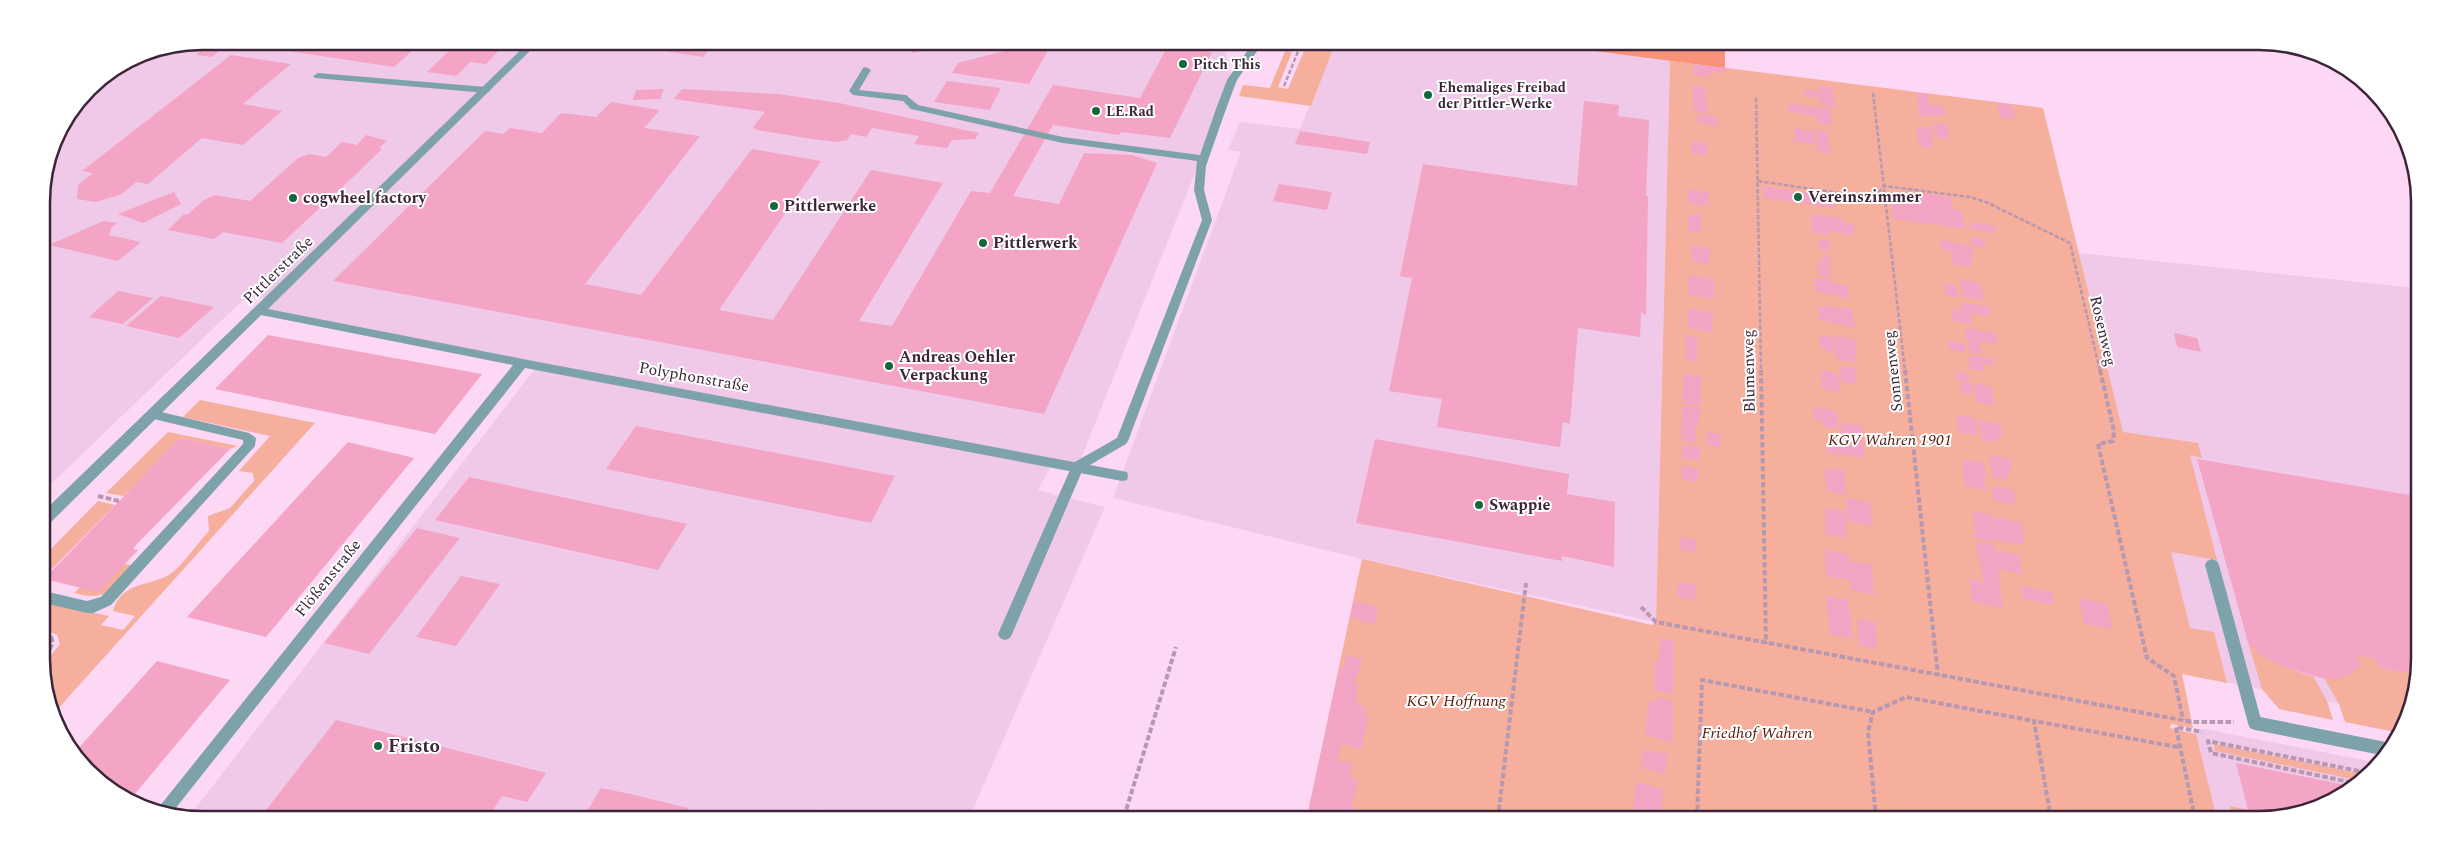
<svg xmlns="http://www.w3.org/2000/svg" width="2461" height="861" font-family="Spectral,serif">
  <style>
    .built { fill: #f0c9e8 }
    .green { fill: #f6ae9d }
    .forest { fill: #f8927b }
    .building { fill: #f4a4c5 }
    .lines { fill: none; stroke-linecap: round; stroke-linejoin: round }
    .path-far1 { stroke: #b798b1; stroke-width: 2.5; stroke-dasharray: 4.5 2; stroke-linecap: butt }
    .path { stroke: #b798b1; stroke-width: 4; stroke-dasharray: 5.5 2.5; stroke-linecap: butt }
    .service { fill: #7ea2aa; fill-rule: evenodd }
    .minor { fill: #7ea2aa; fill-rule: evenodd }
    .poi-dot { fill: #136839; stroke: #fff; stroke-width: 2 }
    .labels { text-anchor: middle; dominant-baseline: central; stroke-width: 4; stroke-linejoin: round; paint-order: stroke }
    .far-poi-label { font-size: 14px; font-weight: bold; fill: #3c2538; stroke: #fff; text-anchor: start }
    .poi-label { font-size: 16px; font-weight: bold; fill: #3c2538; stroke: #fff; text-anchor: start }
    .street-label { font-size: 16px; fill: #3c2538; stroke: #fff }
    .park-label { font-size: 16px; font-style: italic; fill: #541609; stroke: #fff }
    .near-poi-label { font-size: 19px; font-weight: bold; fill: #3c2538; stroke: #fff; text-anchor: start }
    .rim { fill: none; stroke: #3c2538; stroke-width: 2.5 }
  </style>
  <rect width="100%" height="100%" fill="#fcd8f5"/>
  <!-- built -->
  <path class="built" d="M202 41 1221 44 1224 46 1232 80 1078 466 1053 462 1038 490 1105 507 970 816H855L820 809 815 816 191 814 537 366 260 311 270 300 247 296 51 484 43 482 42 192 54 140 89 88 141 53Z
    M1335 44 1548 45 1670 61 1656 622 1362 559 1113 498 1241 152 1228 150 1240 122 1300 129Z
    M2079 253 2416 288 2414 701 2339 704 2182 674Z
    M2193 728 2210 730 2379 763 2357 786 2320 808 2269 819H2217Z"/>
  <!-- green -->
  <path class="green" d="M1307 44H1335L1311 106 1239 96 1243 85 1270 88 1285 51 1292 52 1278 87 1288 89Z
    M1670 61 2043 108 2123 432 2198 443 2202 458 2190 455 2217 560 2171 552 2190 628 2214 632 2227 683 2182 674 2193 728 2171 724 2170 728 2196 734 2217 819 1307 817 1362 559 1652 625 1656 622Z
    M200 400 315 423 55 712 44 690V664L60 644 57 635 44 629V602L109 616 101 625 123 630 135 616 113 611C121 580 154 587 173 572 186 561 197 544 209 531L208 516 230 508 254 481 253 473 239 471 270 436 183 417Z
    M168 432 238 446 230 449 180 438 124 496 106 493Z
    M98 501 115 505 44 577V556Z
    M124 564 132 565C110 589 109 602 74 593L80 587Z
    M2248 642C2266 660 2288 670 2313 676L2327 701 2333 720 2279 709 2262 689Z
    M2357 655 2375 658 2378 667 2414 674V701L2400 733 2345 722 2339 704 2324 678C2339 678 2348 676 2360 666Z
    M2214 744 2368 775 2362 781 2215 751Z
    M2230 806 2281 817 2269 819H2233Z"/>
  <!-- forest -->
  <path class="forest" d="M1548 45H1725V68Z"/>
  <!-- building -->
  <path class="building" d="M261 41 355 42H422L394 67 255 46Z
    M458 42H491L484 49 498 51 486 64 470 62 456 76 427 72Z
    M665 42 715 43 703 57 658 50Z
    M909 43H961V44L912 53Z
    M1022 43 1050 47 1029 84 952 73 958 63 1020 47Z
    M209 44 225 46 212 57 196 55Z
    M1167 47 1212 52 1170 138 1121 132 1119 135 1053 125 1013 196 1059 204 1084 153 1132 155 1157 163 1044 414 333 281 485 131 503 134 510 128 542 133 561 113 596 117 611 102 660 110 644 128 700 136 585 284 641 295 752 149 821 161 719 310 773 320 871 170 943 183 859 321 892 326 971 191 990 193 1053 85 1140 98Z
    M231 55 291 64 243 104 282 111 243 145 202 138 148 184 136 182 122 194 96 202 77 199 78 185 93 173 82 171Z
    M1694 64 1726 68V73L1711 71 1710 77 1694 75Z
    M947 81 1001 88 990 110 934 102Z
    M1693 86 1705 87 1707 113 1693 111Z
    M1818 86 1832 88 1836 108 1820 105Z
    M664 89 660 99 633 100 636 90Z
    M682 89 778 94 839 103 979 133 975 139 952 140 947 148 914 144 919 136 872 128 866 137 851 134 847 140 837 142 812 139 757 130 753 127 765 112 674 99Z
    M1805 89 1818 92 1817 98 1804 96Z
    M1917 93 1927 94 1930 105 1943 106 1946 116H1919Z
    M1584 101 1619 105 1618 116 1649 120 1646 196H1648L1646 315 1641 312 1640 337 1578 328 1570 424 1563 422 1560 447 1437 427 1442 399 1389 391 1412 278 1400 276 1423 164 1577 186Z
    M1997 103 2012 105 2015 119 2000 117Z
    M1788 104 1830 109 1832 125 1818 123 1817 116 1789 112Z
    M1698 114 1718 116V126L1697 123Z
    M1933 123 1947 125 1949 140 1935 137Z
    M1916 127 1931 128 1933 148 1919 146Z
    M1795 128 1814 131V145L1794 141Z
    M1816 130 1828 132 1829 149H1831V154L1817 152Z
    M1300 131 1370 142 1367 154 1295 144Z
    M366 135 387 141 379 148 382 149 353 177 282 243 223 232 214 239 168 230 184 214 187 215 204 200 215 195 250 201 298 158 309 154 326 157 342 142 357 145Z
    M1692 141 1707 143V156L1691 154Z
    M1279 184 1332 192 1327 210 1273 201Z
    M1763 186 1834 197V208L1763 198Z
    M1688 189 1709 192 1708 206 1688 203Z
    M174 192 181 204 143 223 118 214Z
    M1890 193 1921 198V193L1951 197 1952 209 1962 210 1965 229 1893 219Z
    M1688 214 1701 215V233L1688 231Z
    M1812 215 1842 218V222L1854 224V236L1829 231V236L1812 232Z
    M103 221 118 223 112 227 109 235 141 242 118 261 49 245Z
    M1970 222 1995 226 1996 233 1971 229Z
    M1971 237 1985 239 1986 248 1972 246 1974 255 1970 254 1973 267 1953 265 1951 251 1942 250 1940 240 1972 246Z
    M1819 239 1829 241 1830 252 1819 250Z
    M1692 246 1710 249 1709 264 1691 261Z
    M1822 255 1830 256V277L1818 275V261L1822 262Z
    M1689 275 1714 279V299L1688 295Z
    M1814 278 1831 280 1832 283 1848 286 1849 299 1815 291Z
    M1960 280 1980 283 1984 300 1963 297Z
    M1945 283 1956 285 1958 298 1946 296Z
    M118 291 153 298 123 324 89 317Z
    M161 296 214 307 179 338 126 326Z
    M1960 302 1989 307 1990 317 1971 313 1972 324 1952 321 1951 309 1961 311Z
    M1819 306 1852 309 1855 328 1819 320Z
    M1688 308 1713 312 1712 332 1688 328Z
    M1964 328 1995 333 1997 344 1979 341 1981 354 1970 352Z
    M2174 333 2197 338 2201 352 2177 347Z
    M268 335 482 374 435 434 215 389Z
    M1685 335 1698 338 1697 362 1686 360Z
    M1819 335 1833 337 1835 353 1826 352 1825 348 1820 347Z
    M1834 336 1855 339 1857 357 1854 356 1855 362 1837 360Z
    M1948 341 1965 344 1966 353 1949 350Z
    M1968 355 1993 359 1994 365 1984 363 1985 371 1970 369Z
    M1840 366 1855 368 1856 384 1841 382Z
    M1821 370 1838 374 1840 392 1822 389Z
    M1955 372 1969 374 1970 382 1956 380Z
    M1684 373 1701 376 1700 406 1682 403Z
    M1960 382 1971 384 1973 395 1962 393Z
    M1974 383 1992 387 1994 405 1976 402Z
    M1683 405 1700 408 1699 424H1696L1695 443 1681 440Z
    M1813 407 1837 411 1838 429 1823 426 1822 421 1814 419Z
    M1956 415 1976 418 1978 435 1958 432Z
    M1979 420 2001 424 2003 437 1998 436 1999 442 1982 440Z
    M1841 423 1862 426 1864 458 1827 453V442L1842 444Z
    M636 426 895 476 871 523 606 469Z
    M1707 432 1720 434V447L1707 445Z
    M180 438 230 449 136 545 133 549 138 550 98 592 44 579Z
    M1375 439 1569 474 1567 494 1615 502 1614 567 1562 556V561L1356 523Z
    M348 442 414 458 266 637 187 617Z
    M1682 444 1700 448 1699 461 1682 458Z
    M1989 455 2010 459 2012 472 2007 471 2008 480 1993 477Z
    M1962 459 1984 462 1987 477 1983 476 1987 490 1965 487Z
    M2197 459 2415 496 2414 674 2378 667 2375 658 2357 655 2361 666 2352 673 2340 678H2321L2281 666 2260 655 2248 642Z
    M1681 466 1698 469V482L1682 480Z
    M1825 468 1844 471 1846 494 1826 491Z
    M469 477 687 524 658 570 435 520Z
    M1991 486 2013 489 2016 504 1994 500Z
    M1846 498 1870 502 1872 526 1847 521Z
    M1825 508 1845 511 1846 538 1826 535Z
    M1973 511 1992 515 1995 542 1975 538Z
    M1993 517 2021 523 2024 545 1996 540Z
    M417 528 460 538 369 654 324 643Z
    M1680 537 1696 540V552L1680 549Z
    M1975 541 1995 545V551L2019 555 2022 574 1998 569 2003 608 1972 602 1970 579 1984 582Z
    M1825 550 1849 555V561L1872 565 1874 595 1851 590 1850 580 1826 576Z
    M461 576 500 584 456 646 416 637Z
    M1678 582 1696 585 1695 600 1677 597Z
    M2021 586 2052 592 2054 605 2023 599Z
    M1826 596 1848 599 1853 638 1830 635Z
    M2079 598 2107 604 2112 629 2084 624Z
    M1354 601 1378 607 1375 624 1350 618Z
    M1857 619 1875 622 1877 649 1859 645Z
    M1661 638 1674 641 1673 694 1654 690 1655 661H1659Z
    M1346 655 1363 659 1355 682 1358 683 1356 704 1365 707 1364 715 1369 716 1361 749 1342 744 1338 758 1335 757 1334 759 1353 764 1350 777 1358 780 1351 807 1366 812 1364 817H1307L1339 669 1343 670Z
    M157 661 230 680 129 801 121 798 81 765 75 752Z
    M1656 697 1673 701V742L1645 735 1649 700 1656 702Z
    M336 720 546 773 527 802 502 796 490 815 263 814Z
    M1643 749 1667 754 1665 774 1642 768Z
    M2236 763 2355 787 2320 808 2281 817 2248 810Z
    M1636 782 1663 789 1661 818 1633 815Z
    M601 788 630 794 688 808 684 815H585Z"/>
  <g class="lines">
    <!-- path-far1 -->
    <path class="path-far1" d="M1274 47 1298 50
      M1284 86 1301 44
      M1873 93 1905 371
      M1756 98 1761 371
      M1758 181 1872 198 1885 186 1970 197 1986 202 2070 243 2100 371"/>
    <!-- path -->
    <path class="path" d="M1761 370 1766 644
      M1905 370 1938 676
      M2100 370 2114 431 2113 441 2098 444 2147 658 2174 676 2183 720
      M98 496 119 501
      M1641 607 1656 622 2192 722H2234
      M44 633 51 637 53 643 44 659
      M2359 784 2211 753 2208 741 2369 773
      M1124 817 1176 647
      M1498 818 1526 583
      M1697 818 1702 680 1873 712
      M1876 818 1868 732 1873 712 1906 697 2034 721
      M2051 819 2034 721 2178 747
      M2195 819 2176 727 2202 732"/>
    <!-- service -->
    <path class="service" d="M866 67 871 70 859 90 906 95 918 105 1063 137 1200 155 1216 109 1221 106 1226 109 1206 166 1204 190 1212 220 1128 441 1126 444 1083 469 1012 634 1010 638 1005 640 1000 638 998 634 1073 463 1117 438 1202 220 1194 190 1197 161 1063 143 911 109 903 101 853 95 849 91 863 68Z
      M318 73 486 87 491 90 486 93 315 78 313 76Z
      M153 410 249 433 256 438 255 446 111 605 93 613H87L44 603V591L87 601 101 597 243 444V440L149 418 147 415 149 412Z
      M2212 559 2217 561 2219 565 2262 723 2260 728 2255 730 2250 728 2248 723 2205 565 2207 561Z"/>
    <!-- minor -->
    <path class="minor" d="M529 42H539L268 309 533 361 1122 471 1127 472 1128 476 1127 480 1122 481 525 368 171 814 155 812 513 365 261 315 48 525 43 526V512Z
      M1252 44H1262L1237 80 1226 109 1225 111H1217L1216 109 1227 80Z
      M2255 716 2391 743 2394 744 2386 756 2255 730 2250 728 2248 723 2250 718Z"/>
  </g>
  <!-- markers -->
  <g class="poi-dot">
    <circle cx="1183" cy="64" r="5"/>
    <circle cx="1428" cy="95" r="5"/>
    <circle cx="1096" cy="111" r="5"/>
    <circle cx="1798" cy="197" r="5"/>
    <circle cx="293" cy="198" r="5"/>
    <circle cx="774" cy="206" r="5"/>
    <circle cx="983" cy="243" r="5"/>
    <circle cx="889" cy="366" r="5"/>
    <circle cx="1479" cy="505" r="5"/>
    <circle cx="378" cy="746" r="5"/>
  </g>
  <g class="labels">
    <!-- far-poi labels -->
    <g class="far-poi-label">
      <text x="1193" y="64">Pitch This</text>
      <text x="1438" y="87">Ehemaliges Freibad<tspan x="1438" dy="16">der Pittler-Werke</tspan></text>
      <text x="1106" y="111">LE.Rad</text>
    </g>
    <!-- poi labels -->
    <g class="poi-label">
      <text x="1808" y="197">Vereinszimmer</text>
      <text x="303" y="198">cogwheel factory</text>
      <text x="784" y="206">Pittlerwerke</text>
      <text x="993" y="243">Pittlerwerk</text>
      <text x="899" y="357">Andreas Oehler<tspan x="899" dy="18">Verpackung</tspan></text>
      <text x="1489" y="505">Swappie</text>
    </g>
    <!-- street labels -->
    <g class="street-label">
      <text transform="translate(278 270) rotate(-44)">Pittlerstraße</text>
      <text transform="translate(2103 331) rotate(77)">Rosenweg</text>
      <text transform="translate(1749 371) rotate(-91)">Blumenweg</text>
      <text transform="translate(1893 371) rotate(-96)">Sonnenweg</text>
      <text transform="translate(694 377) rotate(10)">Polyphonstraße</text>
      <text transform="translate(328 578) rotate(-51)">Flößenstraße</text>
    </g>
    <!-- park labels -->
    <g class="park-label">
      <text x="1890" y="440">KGV Wahren 1901</text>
      <text x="1456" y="701">KGV Hoffnung</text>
      <text x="1757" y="733">Friedhof Wahren</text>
    </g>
    <!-- near-poi labels -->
    <g class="near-poi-label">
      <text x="388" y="746">Fristo</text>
    </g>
  </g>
  <!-- crop -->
  <path d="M0 0H2461V861H0ZM202 50H2259A152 152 0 0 1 2411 202V659A152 152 0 0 1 2259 811H202A152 152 0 0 1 50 659V202A152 152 0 0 1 202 50Z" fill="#fff" fill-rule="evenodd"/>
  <path class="rim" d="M202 50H2259A152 152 0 0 1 2411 202V659A152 152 0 0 1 2259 811H202A152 152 0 0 1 50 659V202A152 152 0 0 1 202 50Z"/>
</svg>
